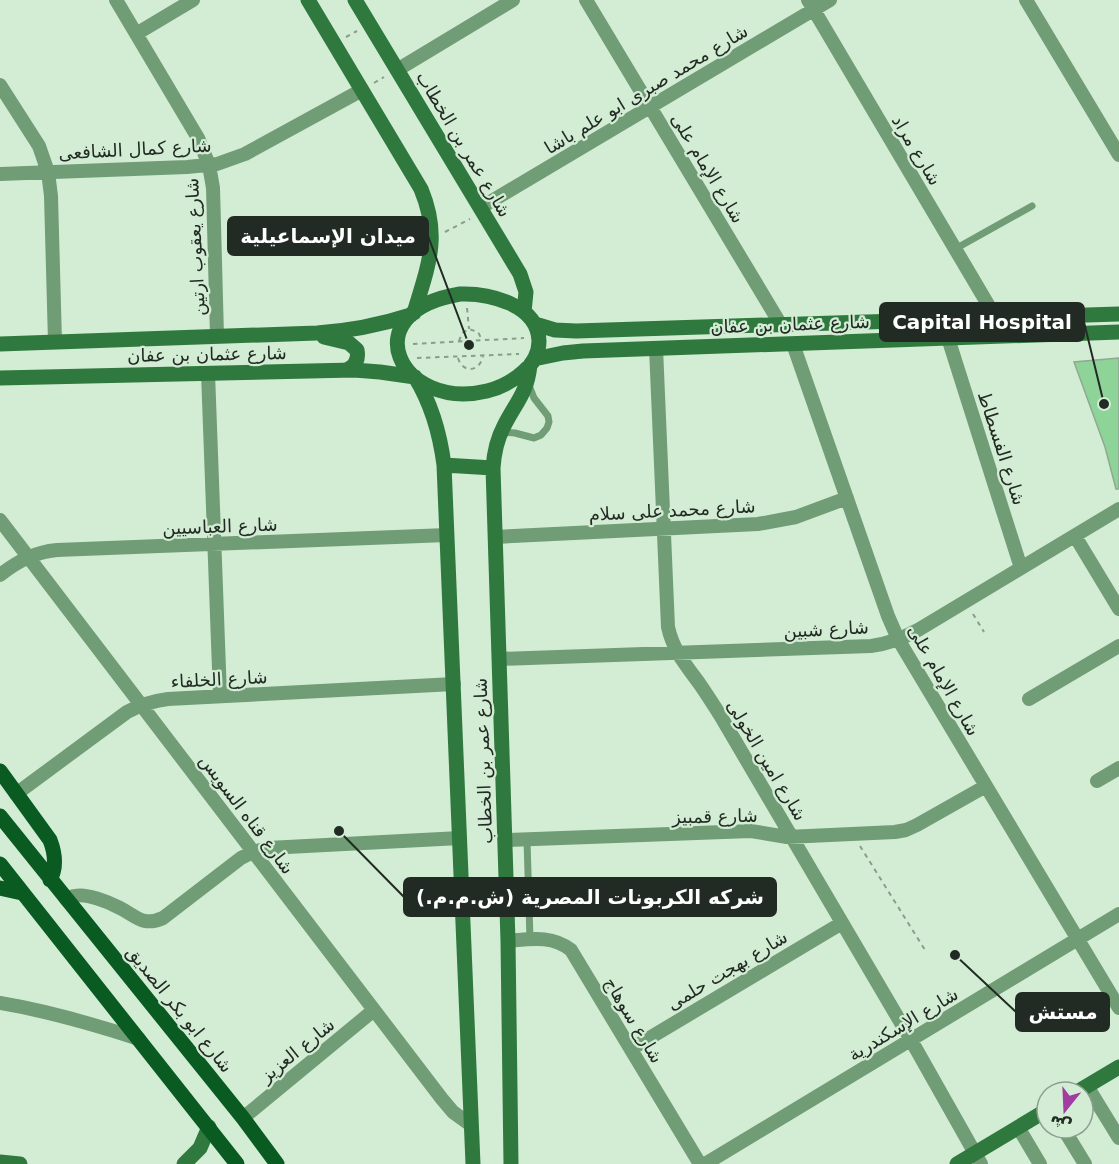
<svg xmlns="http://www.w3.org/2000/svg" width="1119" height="1164" font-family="'DejaVu Sans','Noto Sans Arabic',sans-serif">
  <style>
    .building { fill: #8ed397; stroke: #91a993; stroke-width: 1.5 }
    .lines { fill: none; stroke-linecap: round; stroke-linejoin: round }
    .path { stroke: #8a9d8b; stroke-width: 2; stroke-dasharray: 4.5 4.5; stroke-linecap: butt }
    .lane { stroke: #709d75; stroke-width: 7 }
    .street { stroke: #709d75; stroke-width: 14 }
    .secondary { stroke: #30793e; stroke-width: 15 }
    .primary { stroke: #095b22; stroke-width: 15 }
    .labels { text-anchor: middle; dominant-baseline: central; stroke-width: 4.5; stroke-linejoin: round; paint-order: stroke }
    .street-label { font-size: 18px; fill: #222b23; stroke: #d3edd5 }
    .leader { fill: none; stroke: #222b23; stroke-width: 2 }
    .callout-dot { fill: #222b23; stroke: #d3edd5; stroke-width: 2 }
    .callout { fill: #222b23; stroke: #222b23; stroke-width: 2 }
    .callout-label { font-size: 20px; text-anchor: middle; font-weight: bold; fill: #fff }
  </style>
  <rect width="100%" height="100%" fill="#d3edd5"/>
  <!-- building -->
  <path class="building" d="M1119 358V489H1116L1105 447 1074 362Z"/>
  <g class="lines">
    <!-- path -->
    <path class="path" d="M346 37 357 31
      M374 83 384 77
      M445 232 470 219
      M467 308 469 329
      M459 341 462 333 469 329 478 332 482 340
      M413 344 524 338
      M417 358 519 354
      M458 358C463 374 480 372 483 356
      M973 614 984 632
      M860 846 925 950"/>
    <!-- lane -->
    <path class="lane" d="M955 249 1032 206
      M501 432 515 433 534 438 541 435 547 428 549 422 548 416 534 398 528 383
      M527 840 530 939"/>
    <!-- street -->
    <path class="street" d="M116 0 198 138 209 165 213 188 217 336
      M586 0 781 325
      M808 0 996 318
      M1026 0 1119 155
      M136 34 193 0
      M397 70 513 0
      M0 85 39 146 48 172 51 196 55 342
      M0 174 187 167 217 164 245 154 362 90
      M480 208 830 0
      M948 338 1021 568
      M793 344 888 616 898 639 1119 1008
      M656 348 668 627C673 650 685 664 699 683 706 693 713 704 720 715L911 1040 981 1164
      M208 373 220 696
      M0 520 442 1099 453 1112 471 1125
      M1075 536 1119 609
      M495 537 758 524 796 517 847 498
      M0 575C18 561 35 552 57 550L447 535
      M499 659 871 646C888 644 903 638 918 630L1119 509
      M1029 699 1119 646
      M1097 781 1119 768
      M16 794 127 712C140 705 153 701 168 699L454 684
      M505 840 751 831 787 837 895 832 906 830 917 825 986 786
      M66 899C69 898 72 896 75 896 86 893 109 902 120 908 136 916 143 927 163 918L241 858 253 852 268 848 460 838
      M508 941C531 939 552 935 571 950L700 1164
      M0 1003C48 1011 93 1024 139 1039
      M631 1049 842 923
      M1087 1086 1119 1138
      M243 1118 374 1010
      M1018 1127 1040 1164
      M1063 1128 1085 1164
      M705 1164 1119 914"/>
    <!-- secondary -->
    <path class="secondary" d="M308 0 421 189C441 237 428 266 414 313
      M355 0 520 274 526 292 524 312
      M460 294C488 293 538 304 539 341 539 353 533 364 523 372 513 381 500 388 487 391 400 412 351 312 460 294Z
      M535 324 555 330 576 331 1119 314
      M324 337 349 343 357 350C359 360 355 367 346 370
      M0 344 317 333C349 331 380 325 411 315
      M534 359 563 353 583 351 1119 332
      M0 378 354 370 380 372 415 377C431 403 440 434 444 465L473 1164
      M444 465 493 468
      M1077 1092 1119 1067
      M0 1162 20 1164
      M184 1164 200 1148 209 1127
      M511 1164 508 941 493 468C494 453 497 439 504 426 516 402 527 394 530 365
      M957 1164 1047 1110"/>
    <!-- primary -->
    <path class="primary" d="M0 771 50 840C55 853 57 867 50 880
      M0 816 243 1118 277 1164
      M0 864 237 1164
      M0 888 22 893"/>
  </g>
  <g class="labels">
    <!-- street labels -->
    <g class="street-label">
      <text transform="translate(646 89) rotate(-31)">شارع محمد صبرى ابو علم باشا</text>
      <text transform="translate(464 144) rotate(59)">شارع عمر بن الخطاب</text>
      <text transform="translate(135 149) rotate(-3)">شارع كمال الشافعى</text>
      <text transform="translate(917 150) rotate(59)">شارع مراد</text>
      <text transform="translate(708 168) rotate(59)">شارع الإمام على</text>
      <text transform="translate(195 247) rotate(-93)">شارع يعقوب ارتين</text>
      <text transform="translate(790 324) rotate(-2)">شارع عثمان بن عفان</text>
      <text transform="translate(207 354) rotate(-1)">شارع عثمان بن عفان</text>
      <text transform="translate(1002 448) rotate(72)">شارع الفسطاط</text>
      <text transform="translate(672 510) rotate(-3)">شارع محمد على سلام</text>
      <text transform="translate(220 526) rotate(-2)">شارع العباسيين</text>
      <text transform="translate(826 629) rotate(-3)">شارع شبين</text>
      <text transform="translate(219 679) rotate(-3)">شارع الخلفاء</text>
      <text transform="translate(944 680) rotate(60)">شارع الإمام على</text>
      <text transform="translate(767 760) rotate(59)">شارع امين الخولى</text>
      <text transform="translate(483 761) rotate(-92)">شارع عمر بن الخطاب</text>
      <text transform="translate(247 814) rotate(53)">شارع قناه السويس</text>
      <text transform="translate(715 816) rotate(-1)">شارع قمبيز</text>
      <text transform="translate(727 970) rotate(-31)">شارع بهجت حلمى</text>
      <text transform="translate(180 1009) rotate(51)">شارع ابو بكر الصديق</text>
      <text transform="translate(634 1020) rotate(59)">شارع سوهاج</text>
      <text transform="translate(903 1024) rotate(-31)">شارع الإسكندرية</text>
      <text transform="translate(297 1050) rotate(-39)">شارع العزيز</text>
    </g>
  </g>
  <!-- callouts -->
  <path class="leader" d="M469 345L428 236M1104 404L1084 322M339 831L404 897M955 955L1016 1012"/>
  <g class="callout-dot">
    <circle cx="469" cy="345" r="6"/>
    <circle cx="1104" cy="404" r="6"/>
    <circle cx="339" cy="831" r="6"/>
    <circle cx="955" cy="955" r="6"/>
  </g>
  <g class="callout">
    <rect x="228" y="217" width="200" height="38" rx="6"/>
    <rect x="880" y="303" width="204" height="38" rx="6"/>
    <rect x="404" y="878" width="372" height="38" rx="6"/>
    <rect x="1016" y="993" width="93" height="38" rx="6"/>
  </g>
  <g class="callout-label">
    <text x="328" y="243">ميدان الإسماعيلية</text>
    <text x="982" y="329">Capital Hospital</text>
    <text x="590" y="904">شركه الكربونات المصرية (ش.م.م.)</text>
    <text x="1063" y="1019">مستش</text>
  </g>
  <!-- north arrow -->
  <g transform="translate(1065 1110) rotate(198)"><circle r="28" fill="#d3edd5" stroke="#8c9f8e" stroke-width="1.5"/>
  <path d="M0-4.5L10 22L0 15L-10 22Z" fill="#a13ca1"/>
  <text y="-9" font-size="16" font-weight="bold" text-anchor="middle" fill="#222b23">ش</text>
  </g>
</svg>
